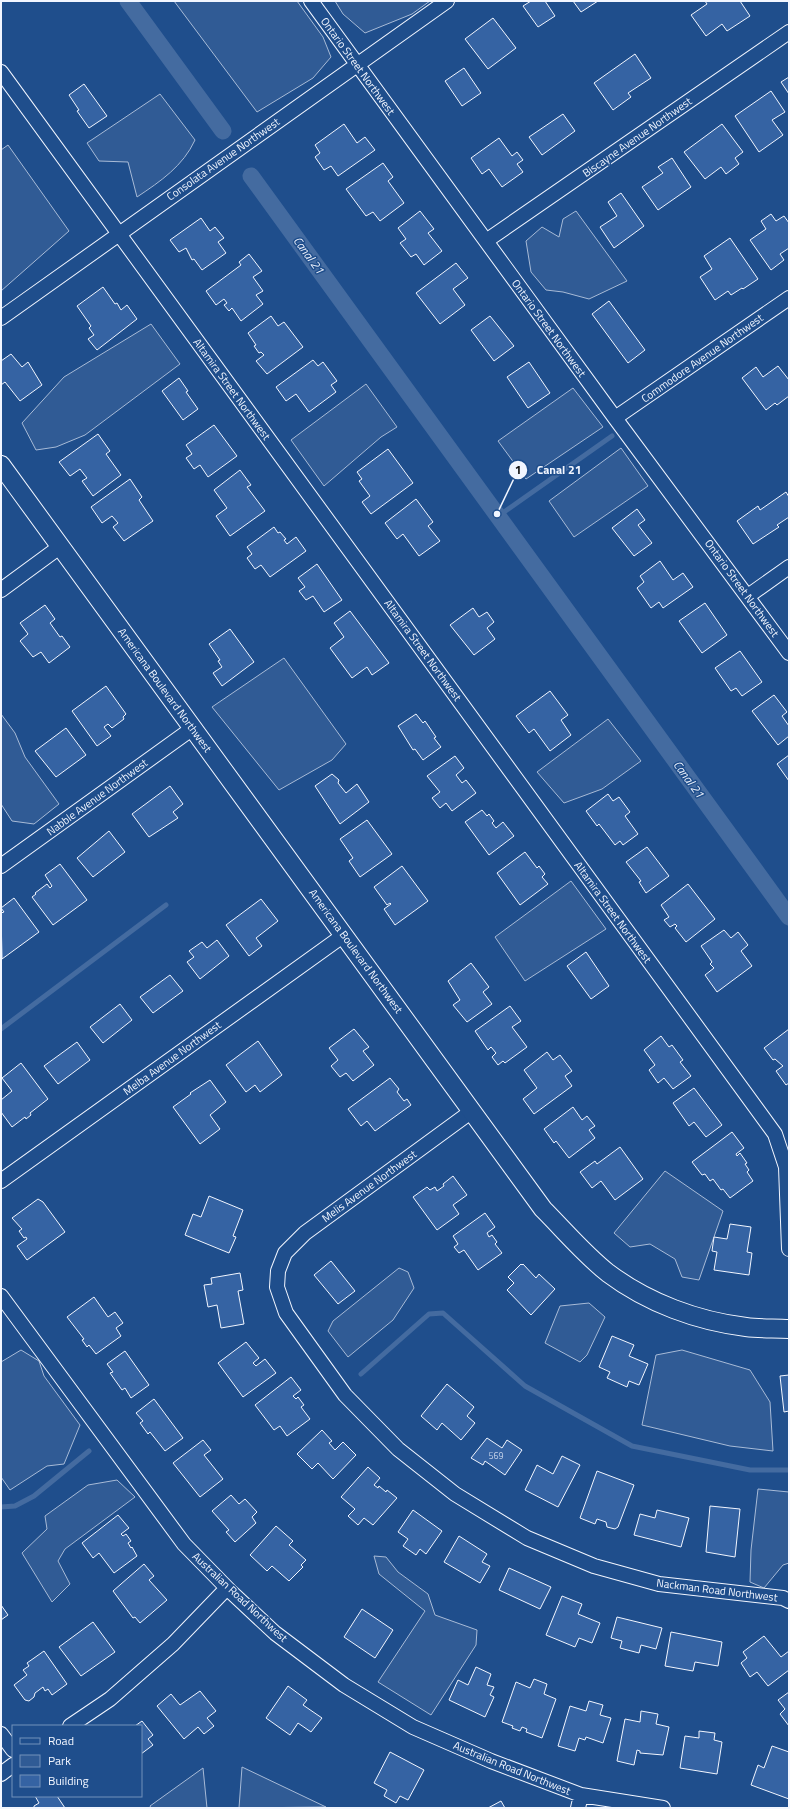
<svg xmlns="http://www.w3.org/2000/svg" width="790" height="1809" font-family="'Titillium Web',sans-serif">
  <style>
    .green { fill: #305b95; stroke: #a8bbd7 }
    .lines { fill: none; stroke-linecap: round; stroke-linejoin: round }
    .stream { stroke: #446ba0; stroke-width: 5 }
    .canal { stroke: #446ba0; stroke-width: 17 }
    .building { fill: #3563a3; stroke: #f2f6ff }
    .minor-casing { stroke: #f2f6ff; stroke-width: 16 }
    .tertiary-casing { stroke: #f2f6ff; stroke-width: 20 }
    .minor { stroke: #1f4e8c; stroke-width: 14 }
    .tertiary { stroke: #1f4e8c; stroke-width: 18 }
    .labels { text-anchor: middle; dominant-baseline: central; stroke-width: 3; stroke-linejoin: round; paint-order: stroke }
    .number-label { font-size: 9px; fill: #c3d1e8 }
    .street-label { font-size: 11px; fill: #f2f6ff; stroke: #1f4e8c }
    .water-label { font-size: 12px; font-style: italic; fill: #f2f6ff; stroke: #1f4e8c }
    .leader { fill: none; stroke: #f2f6ff; stroke-width: 1.5 }
    .callout-dot { fill: #f2f6ff; stroke: #1f4e8c; stroke-width: 1.5 }
    .mark-label { font-size: 12px; text-anchor: middle; font-weight: bold; fill: #111 }
    .callout-label { font-size: 12px; text-anchor: middle; font-weight: bold; fill: #f2f6ff; stroke: #1f4e8c; stroke-width: 3; stroke-linejoin: round; paint-order: stroke }
  </style>
  <rect width="100%" height="100%" fill="#1f4e8c"/>
  <!-- green -->
  <path class="green" d="M174 1H297L323 37 331 57 313 78 257 112Z
    M335 1H430L412 14 365 33 343 14Z
    M160 94 195 140C183 166 161 181 137 197L128 162 99 161 87 143Z
    M8 145 69 231 1 291V150Z
    M576 211 627 281 589 299 563 292 546 290 531 272 526 241 542 227 559 237 563 219Z
    M151 324 180 364 85 435 56 447 36 450 22 423 64 377Z
    M366 384 397 427 381 437 324 486 291 440Z
    M573 388 603 427 526 479 498 441Z
    M621 448 648 486 574 537 549 501Z
    M284 658 346 744 332 760 279 790 212 707Z
    M1 714 15 733 25 757 59 804 34 824 12 821 1 804Z
    M608 719 641 761 602 789 564 803 537 772Z
    M571 881 606 929 525 981 495 937Z
    M665 1171 723 1211 699 1280 682 1277 675 1259 650 1244 630 1247 614 1233Z
    M399 1268 408 1272 414 1288 393 1320 348 1357 328 1331 333 1321Z
    M589 1303 605 1317 587 1355 580 1362 545 1343 560 1306Z
    M21 1350 39 1361 44 1376 80 1425 64 1464 47 1466 10 1490 1 1477V1362Z
    M682 1350 750 1370 770 1402 773 1451 730 1446 642 1425 656 1355Z
    M117 1480 135 1497 65 1549 58 1561 70 1584 52 1602 22 1553 47 1529 45 1516 88 1485Z
    M758 1489 789 1492V1563L783 1565 764 1588 750 1582 751 1550Z
    M374 1556 386 1557 398 1572 428 1594 435 1615 477 1630 476 1645 431 1715 378 1682 425 1611 379 1574Z
    M242 1767 326 1807 239 1808Z
    M203 1768 207 1808H151L150 1806Z"/>
  <g class="lines">
    <!-- stream -->
    <path class="stream" d="M497 514 504 512 612 436
      M1 1029 166 905
      M361 1374 429 1314 443 1313 525 1386 632 1446 750 1470H789
      M1 1507 15 1506 34 1496 89 1451"/>
    <!-- canal -->
    <path class="canal" d="M128 1 223 131
      M251 176 789 917"/>
  </g>
  <!-- building -->
  <path class="building" d="M531 1H545L555 16 538 27 523 6Z
    M573 1H598L581 12Z
    M705 1H740L750 16 727 31 722 24 706 36 691 15 707 4Z
    M493 18 516 48 488 69 465 39Z
    M635 54 651 78 628 93 631 97 613 110 594 83Z
    M464 68 481 93 462 106 445 81Z
    M789 77V94L781 82Z
    M84 84 107 116 89 128 77 111 79 110 69 95Z
    M771 91 785 112 772 120 783 135 759 152 735 116Z
    M563 114 575 131 542 155 529 137Z
    M344 124 357 143 365 137 375 150 338 176 331 166 324 170 315 157 320 153 315 145Z
    M722 124 743 152 735 158 739 164 726 174 721 167 705 179 684 152Z
    M499 138 512 156 517 152 523 160 517 164 523 172 502 187 489 169 482 174 471 158Z
    M672 158 691 187 658 210 642 187 663 173 658 167Z
    M383 163 393 177 388 181 404 203 380 221 373 212 366 216 346 189Z
    M621 193 644 226 614 248 600 227 617 216 608 202Z
    M420 211 434 229 428 233 442 251 424 265 416 254 411 257 400 243 406 239 398 228Z
    M771 214 776 221 784 216 789 223V248L780 254 784 260 771 270 750 240 766 229 761 221Z
    M201 218 210 231 215 227 224 238 218 242 226 253 202 270 194 259 192 260 186 248 179 252 170 240Z
    M730 238 758 279 743 289 742 288 731 295 728 291 715 300 700 277 712 269 704 256Z
    M249 254 262 271 253 277 263 291 256 295 263 304 241 321 232 308 229 311 224 305 227 303 224 299 216 305 206 291 241 265 239 262Z
    M456 263 468 278 453 289 465 305 440 324 416 293Z
    M103 287 115 304 117 303 121 310 127 305 137 319 97 350 88 339 94 335 89 328 91 326 77 306Z
    M609 301 645 350 628 363 592 314Z
    M271 316 278 326 284 322 303 347 267 374 256 361 264 355 261 352 259 353 254 346 256 345 248 333Z
    M490 316 514 346 494 361 471 330Z
    M11 354 22 367 28 362 42 385 20 401 5 382 1 385V361Z
    M313 360 318 366 323 362 337 381 331 385 336 392 309 412 296 394 286 401 276 387Z
    M529 362 550 393 528 408 507 377Z
    M778 366 789 380V396L777 405 775 403 766 410 742 378 756 367 763 377Z
    M179 378 188 391 186 392 198 409 183 420 162 391Z
    M214 425 237 456 208 477 200 465 194 469 186 458 192 454 186 445Z
    M98 434 110 451 106 454 121 475 93 496 82 481 87 478 80 469 70 476 59 462Z
    M388 449 413 483 371 514 362 502 370 496 359 481 362 479 357 472Z
    M240 470 251 485 247 487 265 511 230 536 216 516 227 508 214 490Z
    M130 479 142 497 139 500 153 521 124 541 113 527 118 523 112 516 102 523 91 507Z
    M786 492 789 497V517L777 525 779 527 753 544 737 521 758 506 760 510Z
    M416 499 433 522 428 526 440 541 419 556 403 534 397 539 385 523Z
    M637 509 645 520 638 525 652 543 634 556 612 528Z
    M274 527 278 533 280 532 286 539 284 540 287 544 296 537 306 551 270 577 261 565 255 569 247 558 252 554 247 547Z
    M660 561 673 580 683 573 693 587 663 608 659 602 651 608 637 588 644 582 640 576Z
    M317 564 342 600 324 612 313 596 306 600 299 591 305 587 298 578Z
    M705 603 727 635 702 653 679 621Z
    M45 605 55 619 50 623 60 637 62 636 70 647 49 663 41 652 33 657 20 641 28 634 20 623Z
    M473 608 479 617 487 612 494 622 487 628 495 639 474 655 450 625Z
    M350 611 389 663 372 675 367 667 352 678 330 648 344 637 334 623Z
    M230 629 254 662 222 686 213 673 222 667 218 661 220 660 209 644Z
    M740 651 762 682 742 696 736 688 731 691 715 668Z
    M106 686 126 714 123 717 124 719 112 728 108 724 104 727 111 736 97 746 72 711Z
    M550 691 568 715 561 720 571 735 550 751 534 729 529 733 516 716Z
    M774 695 787 712 782 716 789 726V736L778 745 752 711Z
    M416 714 423 723 425 721 436 737 434 738 441 747 423 760 415 749 413 750 398 726Z
    M66 728 86 755 56 777 35 751Z
    M789 755V781L777 764Z
    M455 756 464 768 456 775 462 783 466 780 476 793 452 811 446 803 440 808 432 798 440 792 427 776Z
    M332 774 339 780 338 783 346 793 357 784 369 802 340 824 315 786Z
    M170 786 183 804 173 812 178 818 149 837 132 814Z
    M608 794 613 801 619 797 630 812 625 816 638 834 623 845 620 841 615 845 599 824 597 826 586 811Z
    M482 810 487 816 489 814 494 821 492 823 496 828 503 822 514 836 489 855 465 822Z
    M367 820 392 854 360 877 349 861 353 858 340 839Z
    M109 831 125 852 93 877 77 858Z
    M647 847 669 876 646 893 639 882 641 881 626 862Z
    M525 852 537 868 539 866 545 874 542 877 548 884 520 905 497 873Z
    M60 864 87 900 53 925 32 897 36 894 35 893 47 884 50 888 52 886 45 875Z
    M402 866 428 901 395 925 384 909 391 904 390 903 387 905 374 887Z
    M688 884 715 919 686 942 675 928 677 926 675 924 670 927 664 920 669 917 661 905Z
    M14 898 39 932 2 959 1 913 4 912 1 908Z
    M261 899 278 921 256 938 262 946 249 956 226 925Z
    M724 930 731 938 738 932 748 945 741 951 752 966 717 992 705 975 714 968 710 964 712 962 701 946Z
    M217 940 229 956 200 979 187 962 194 957 189 951 202 942 207 948Z
    M586 952 609 986 591 999 567 966Z
    M471 963 489 987 483 992 492 1004 467 1022 453 1005 460 1000 448 981Z
    M170 975 183 991 153 1013 140 997Z
    M120 1004 132 1020 103 1043 90 1027Z
    M510 1006 521 1021 512 1027 527 1047 505 1063 503 1061 498 1065 492 1057 496 1053 491 1047 488 1050 475 1031Z
    M354 1029 369 1047 363 1051 374 1065 353 1081 346 1073 340 1077 331 1066 338 1060 329 1048Z
    M789 1029V1083L786 1085 776 1071 783 1066 775 1059 773 1060 764 1048Z
    M661 1036 669 1047 672 1045 683 1060 680 1062 691 1076 673 1089 664 1078 658 1083 649 1070 655 1065 644 1050Z
    M258 1041 282 1075 260 1092 255 1085 246 1092 226 1065Z
    M77 1042 90 1060 58 1084 44 1066Z
    M547 1052 553 1060 560 1055 572 1071 565 1076 572 1086 534 1114 523 1099 537 1088 524 1070Z
    M21 1063 48 1099 30 1113 31 1115 26 1119 25 1117 12 1127 1 1112V1100L12 1091 2 1078Z
    M390 1078 399 1089 397 1092 404 1101 407 1099 411 1105 375 1131 367 1121 361 1126 348 1109Z
    M210 1080 226 1102 210 1115 220 1129 200 1144 173 1107 191 1094 190 1093Z
    M694 1088 722 1125 706 1137 694 1122 689 1126 673 1103Z
    M573 1107 582 1120 587 1116 595 1126 589 1130 595 1138 569 1158 556 1141 554 1143 544 1129Z
    M732 1132 744 1148 736 1154 737 1156 740 1153 747 1163 745 1164 749 1170 747 1172 753 1181 730 1198 723 1189 721 1190 713 1179 710 1181 705 1174 702 1175 692 1162Z
    M620 1147 643 1179 615 1200 601 1181 592 1188 580 1172 595 1161 597 1164Z
    M453 1176 467 1195 453 1205 459 1214 437 1230 413 1197 427 1187 430 1190 435 1187 437 1191 444 1186 443 1184Z
    M209 1196 243 1210 233 1236 236 1237 229 1253 185 1235 193 1214 201 1217Z
    M38 1199 43 1202 65 1232 27 1260 17 1246 27 1239 26 1237 24 1238 19 1231 22 1229 12 1218Z
    M485 1213 495 1227 487 1233 489 1237 492 1235 497 1242 495 1244 502 1253 478 1270 464 1250 459 1253 454 1247 458 1244 453 1236Z
    M730 1224 751 1227 747 1252 752 1253 749 1275 714 1270 717 1252 712 1251 714 1237 727 1239Z
    M331 1261 355 1291 338 1304 314 1275Z
    M521 1264 522 1265 523 1264 536 1278 539 1274 555 1289 531 1315 507 1290 514 1283 508 1277Z
    M240 1273 243 1290 238 1291 244 1324 221 1328 217 1305 208 1307 204 1285 212 1284 211 1278Z
    M94 1297 108 1317 115 1312 123 1323 116 1328 121 1336 96 1354 89 1345 87 1347 82 1340 84 1339 67 1317Z
    M612 1336 634 1345 629 1356 648 1364 639 1385 629 1381 627 1387 607 1378 610 1372 599 1367Z
    M246 1342 259 1358 253 1363 256 1366 265 1359 276 1373 243 1397 218 1363Z
    M125 1351 149 1385 131 1398 125 1388 122 1390 110 1373 113 1372 107 1364Z
    M789 1375V1411L784 1412 780 1376Z
    M291 1377 301 1390 293 1396 296 1399 298 1397 304 1405 301 1407 310 1419 287 1436 280 1426 274 1430 255 1405Z
    M447 1384 474 1407 467 1416 475 1423 461 1440 442 1423 437 1430 421 1416Z
    M154 1399 183 1438 165 1451 150 1432 148 1434 140 1423 143 1421 136 1413Z
    M322 1430 332 1441 329 1443 335 1450 343 1442 356 1455 333 1479 318 1463 312 1469 297 1454Z
    M487 1438 502 1448 507 1440 522 1450 505 1475 485 1461 483 1465 471 1458Z
    M203 1440 211 1450 204 1455 223 1479 200 1497 173 1463Z
    M562 1456 580 1465 558 1507 525 1490 537 1465 553 1474Z
    M368 1467 380 1478 374 1485 378 1488 379 1486 386 1492 387 1490 397 1498 373 1525 364 1518 358 1525 348 1516 355 1509 341 1497Z
    M597 1471 634 1485 618 1527 615 1529 607 1527 606 1522 597 1519 595 1524 580 1518Z
    M231 1495 239 1504 245 1499 257 1512 252 1517 256 1523 235 1542 226 1532 229 1530 212 1511Z
    M710 1506 740 1509 735 1557 706 1552Z
    M413 1510 442 1531 426 1554 420 1549 416 1555 403 1546 408 1539 398 1532Z
    M657 1510 689 1518 681 1547 634 1535 640 1514 655 1518Z
    M118 1515 129 1528 121 1534 123 1536 126 1534 131 1541 128 1543 131 1548 132 1547 137 1556 114 1573 99 1553 93 1558 82 1543Z
    M276 1526 293 1541 289 1545 306 1560 301 1565 303 1567 289 1581 272 1566 267 1571 250 1555Z
    M459 1536 487 1554 482 1562 490 1566 480 1583 444 1562Z
    M144 1564 154 1576 149 1580 167 1600 140 1623 135 1617 133 1618 113 1591Z
    M509 1568 551 1587 540 1609 499 1590Z
    M562 1596 582 1604 578 1614 600 1623 592 1643 579 1638 575 1647 546 1635Z
    M1 1605 8 1615 1 1620Z
    M362 1609 393 1630 375 1658 344 1637Z
    M617 1617 662 1628 656 1649 641 1645 639 1653 620 1648 622 1641 611 1638Z
    M93 1622 115 1652 81 1676 59 1647Z
    M671 1632 722 1642 718 1666 695 1662 693 1671 665 1666Z
    M764 1636 781 1657 789 1651V1670L768 1686 757 1672 750 1677 741 1663 747 1658 743 1652Z
    M44 1651 67 1684 52 1695 48 1689 45 1691 43 1687 35 1693 34 1697 29 1701 25 1700 14 1685 27 1675 23 1670 29 1666 27 1663Z
    M476 1667 491 1674 487 1685 494 1687 490 1695 494 1697 485 1717 449 1700 458 1680 468 1685Z
    M534 1679 547 1684 544 1694 556 1699 542 1738 526 1732 527 1729 522 1727 520 1731 512 1728 513 1726 502 1722 516 1682 530 1688Z
    M288 1686 307 1700 303 1705 322 1718 311 1732 298 1723 290 1735 266 1718Z
    M200 1691 216 1711 207 1718 214 1726 204 1734 198 1727 184 1739 157 1706 171 1694 180 1705Z
    M789 1692V1726L780 1714 785 1709 778 1700Z
    M589 1701 603 1705 600 1715 611 1718 603 1743 586 1737 585 1740 579 1738 575 1751 558 1746 570 1706 586 1711Z
    M641 1711 658 1714 656 1724 669 1727 663 1755 640 1753V1751L637 1750 634 1765 617 1761 625 1719 640 1722Z
    M142 1721 153 1735 148 1739 153 1745 141 1754V1726H135Z
    M699 1731 715 1733 714 1740 722 1742 717 1774 680 1768 685 1736 699 1738Z
    M772 1746 789 1752V1799L751 1785 758 1765 764 1768Z
    M390 1752 424 1770 408 1800 400 1796 396 1803 384 1796 387 1790 374 1783Z
    M35 1796H57L65 1808H34V1806L39 1803Z
    M501 1801 505 1808H488Z"/>
  <g class="lines">
    <defs>
      <path id="minor" d="M311 1 615 418 789 653
        M1 72 775 1134 786 1167 789 1249
        M486 241 789 32
        M1 318 447 1
        M615 418 789 298
        M1 590 61 546
        M748 596 789 567
        M1 866 193 728
        M472 1111 305 1233 285 1253 278 1271 277 1287 286 1313 345 1395 398 1449 455 1494 527 1538 594 1566 659 1584 783 1598 789 1601
        M1 1181 344 935
        M1 1296 184 1544 230 1591 275 1633 344 1685 413 1727 491 1761 581 1795 663 1808
        M70 1726 110 1699 173 1644 227 1588
        M1 1734 13 1750
        M1 1774 13 1765
        M578 1808 581 1795"/>
      <path id="tertiary" d="M1 465 543 1209C564 1230 584 1254 608 1273 648 1303 697 1321 746 1327 760 1329 775 1328 789 1329"/>
    </defs>
    <!-- minor casing -->
    <use href="#minor" class="minor-casing"/>
    <!-- tertiary casing -->
    <use href="#tertiary" class="tertiary-casing"/>
    <!-- minor -->
    <use href="#minor" class="minor"/>
    <!-- tertiary -->
    <use href="#tertiary" class="tertiary"/>
  </g>
  <g class="labels">
    <!-- number labels -->
    <g class="number-label">
      <text x="496" y="1455">569</text>
    </g>
    <!-- street labels -->
    <g class="street-label">
      <text transform="translate(358 66) rotate(54)">Ontario Street Northwest</text>
      <text transform="translate(637 137) rotate(-35)">Biscayne Avenue Northwest</text>
      <text transform="translate(223 159) rotate(-35)">Consolata Avenue Northwest</text>
      <text transform="translate(549 328) rotate(54)">Ontario Street Northwest</text>
      <text transform="translate(702 358) rotate(-35)">Commodore Avenue Northwest</text>
      <text transform="translate(232 389) rotate(54)">Altamira Street Northwest</text>
      <text transform="translate(742 588) rotate(54)">Ontario Street Northwest</text>
      <text transform="translate(423 650) rotate(54)">Altamira Street Northwest</text>
      <text transform="translate(165 690) rotate(54)">Americana Boulevard Northwest</text>
      <text transform="translate(97 797) rotate(-36)">Nabble Avenue Northwest</text>
      <text transform="translate(613 912) rotate(54)">Altamira Street Northwest</text>
      <text transform="translate(356 951) rotate(54)">Americana Boulevard Northwest</text>
      <text transform="translate(172 1058) rotate(-36)">Melba Avenue Northwest</text>
      <text transform="translate(369 1186) rotate(-36)">Melis Avenue Northwest</text>
      <text transform="translate(717 1590) rotate(7)">Nackman Road Northwest</text>
      <text transform="translate(240 1597) rotate(43)">Australian Road Northwest</text>
      <text transform="translate(512 1768) rotate(22)">Australian Road Northwest</text>
    </g>
    <!-- water labels -->
    <g class="water-label">
      <text transform="translate(309 255) rotate(54)">Canal 21</text>
      <text transform="translate(689 779) rotate(54)">Canal 21</text>
    </g>
  </g>
  <!-- callouts -->
  <path class="leader" d="M497 514L518 470"/>
  <g class="callout-dot">
    <circle cx="497" cy="514" r="4"/>
    <circle cx="518" cy="470" r="10"/>
  </g>
  <g class="mark-label">
    <text x="518" y="474">1</text>
  </g>
  <g class="callout-label">
    <text x="559" y="474">Canal 21</text>
  </g>
  <!-- border -->
  <rect width="790" height="1809" fill="none" stroke="#f2f6ff" stroke-width="4"/>
  <!-- legend -->
  <rect x="12" y="1725" width="130" height="72" fill="#1f4e8c" stroke="#7391ba"/>
  <rect x="20" y="1738" width="20" height="6" fill="#1f4e8c" stroke="#7391ba"/>
  <text x="48" y="1745" font-size="12" fill="#f2f6ff">Road</text>
  <rect x="20" y="1755" width="20" height="12" fill="#305b95" stroke="#7391ba"/>
  <text x="48" y="1765" font-size="12" fill="#f2f6ff">Park</text>
  <rect x="20" y="1775" width="20" height="12" fill="#3563a3" stroke="#7391ba"/>
  <text x="48" y="1785" font-size="12" fill="#f2f6ff">Building</text>
</svg>
